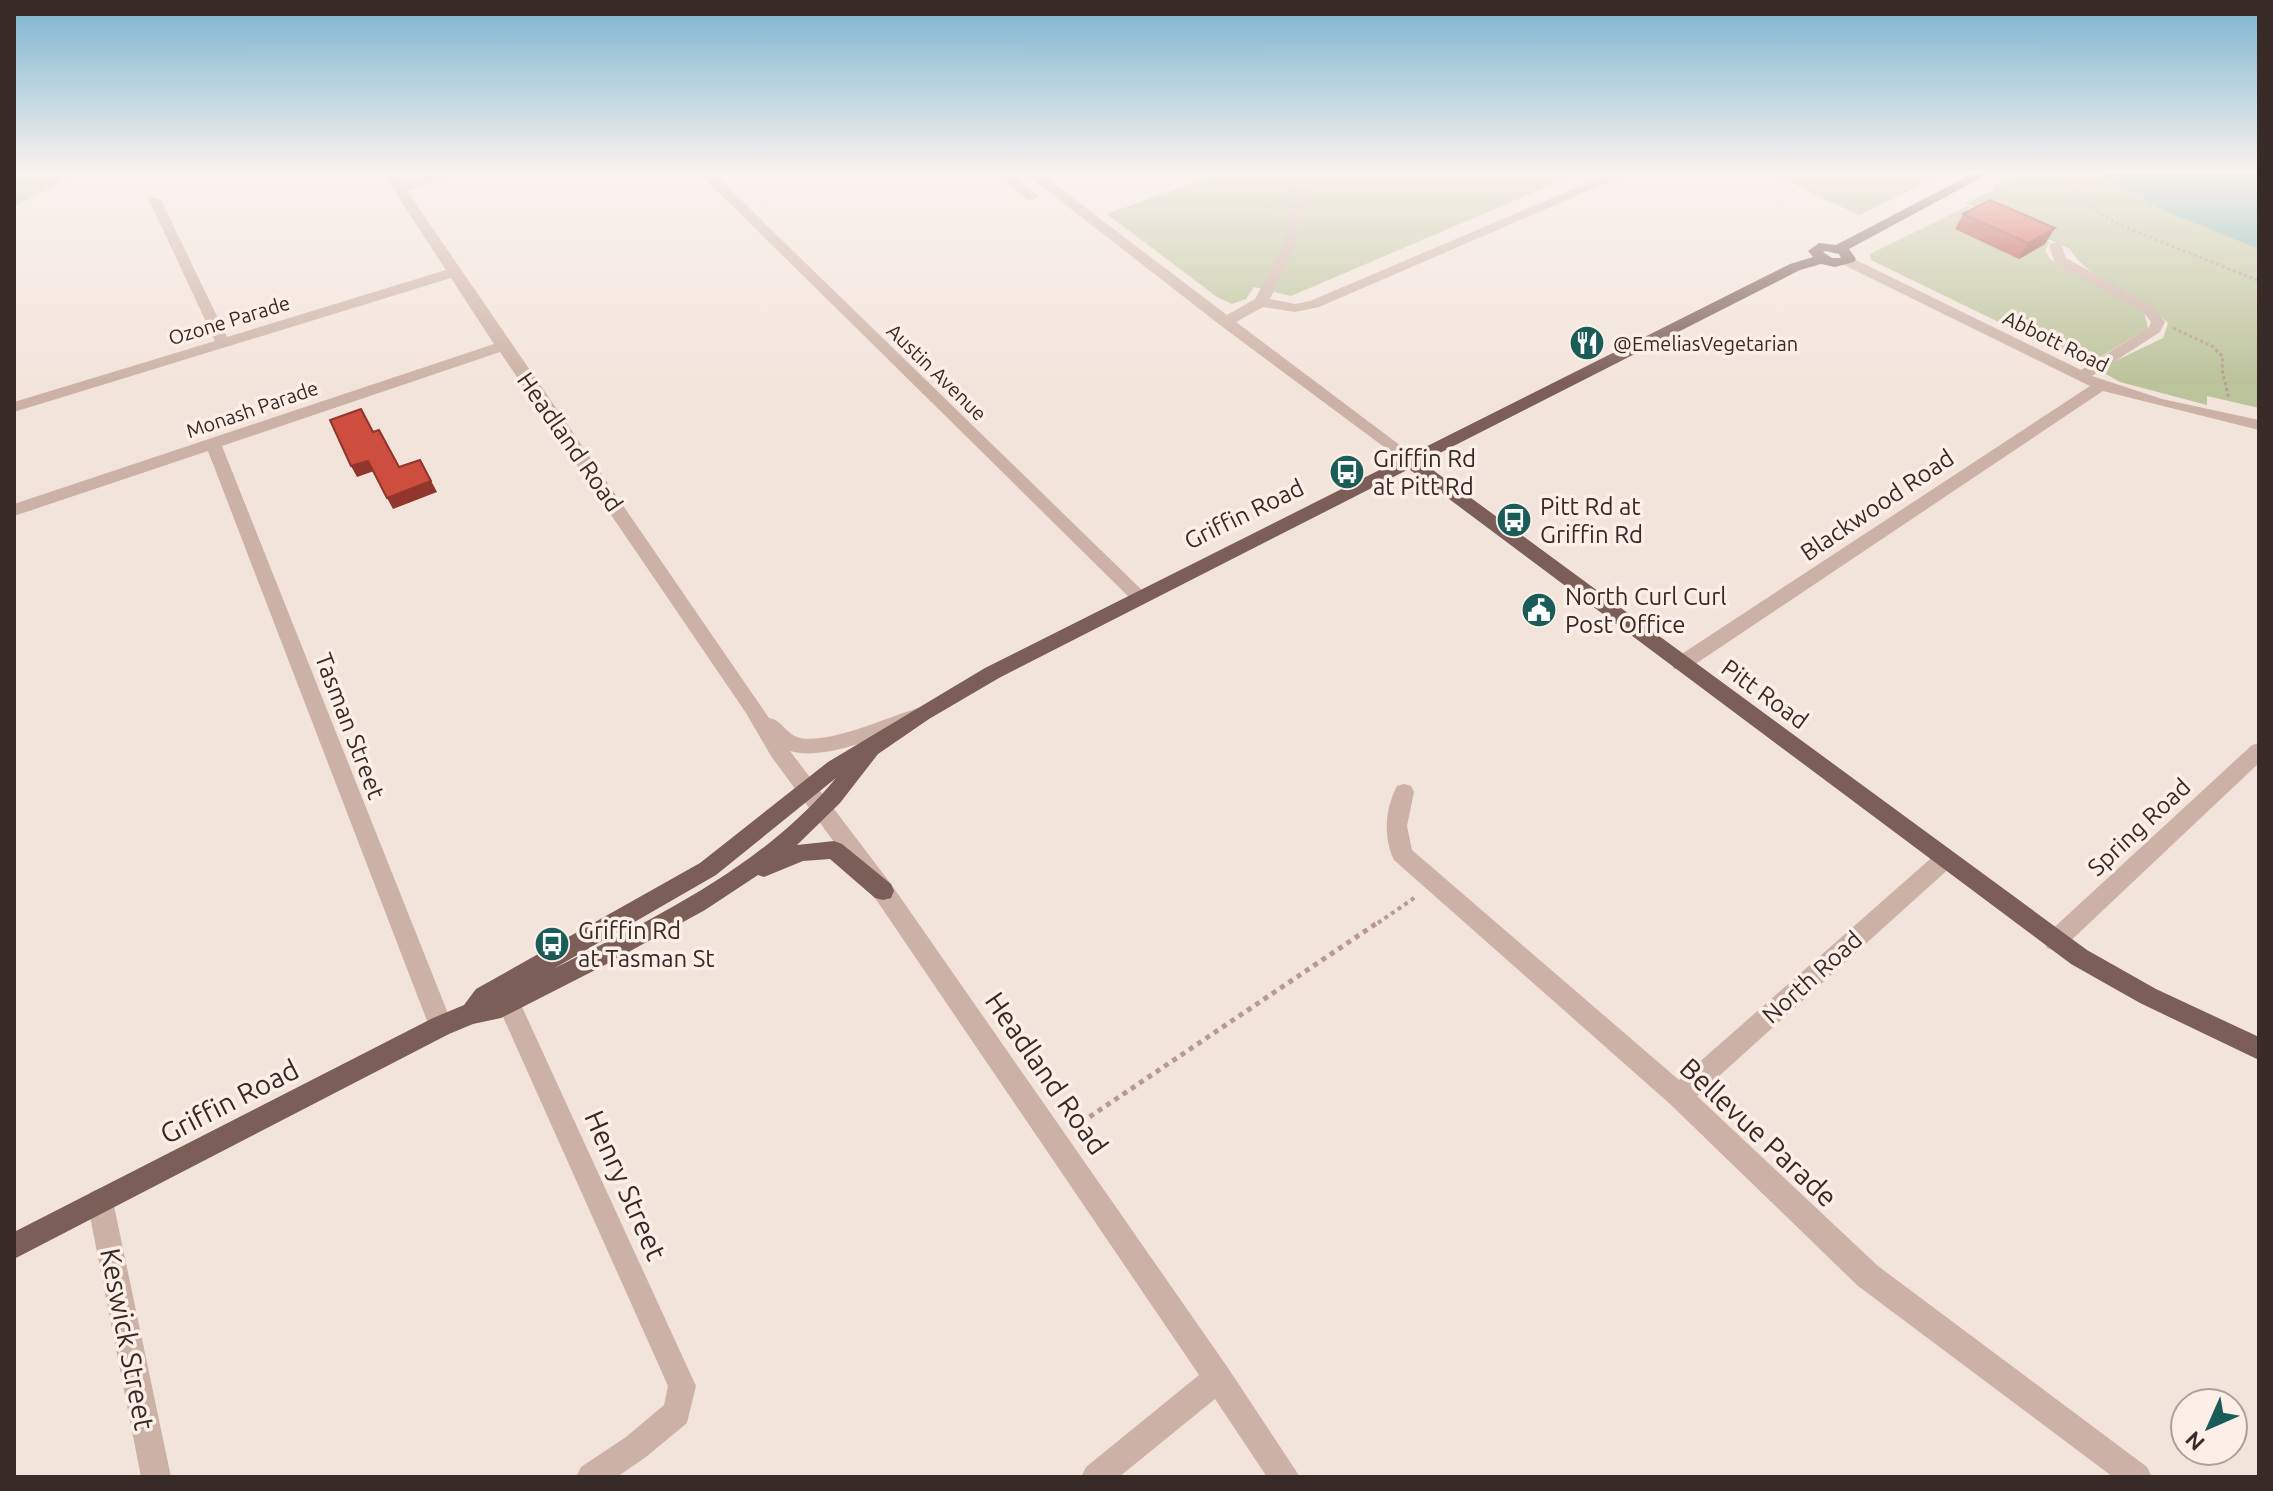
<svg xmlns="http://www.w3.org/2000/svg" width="2273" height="1491" font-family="Ubuntu,sans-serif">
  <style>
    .green { fill: #bbc39a }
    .water { fill: #78b2ac }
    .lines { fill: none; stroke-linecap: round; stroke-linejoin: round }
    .path-far2 { stroke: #b89b90; stroke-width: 3; stroke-dasharray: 3 3; stroke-linecap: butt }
    .path-far1 { stroke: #b89b90; stroke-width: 4; stroke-dasharray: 4 4; stroke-linecap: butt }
    .path { stroke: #b89b90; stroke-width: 5; stroke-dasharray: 5 5; stroke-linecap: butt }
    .minor { fill: #ccb2a6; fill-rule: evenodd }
    .major { fill: #7b5e57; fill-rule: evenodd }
    .wall { fill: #b04236 }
    .shaded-wall { fill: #90362c }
    .building { fill: #cd4d3f; stroke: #90362c; stroke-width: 2 }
    .labels { text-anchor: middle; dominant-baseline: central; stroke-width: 7; stroke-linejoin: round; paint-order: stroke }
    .far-street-label { font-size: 20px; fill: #382a27; stroke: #fbefe8 }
    .far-poi-label { font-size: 20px; fill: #382a27; stroke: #fbefe8; text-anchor: start }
    .street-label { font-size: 24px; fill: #382a27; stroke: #fbefe8 }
    .poi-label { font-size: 24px; fill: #382a27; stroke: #fbefe8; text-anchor: start }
    .near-street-label { font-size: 28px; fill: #382a27; stroke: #fbefe8 }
  </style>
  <rect width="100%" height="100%" fill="#f3e4db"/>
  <!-- green -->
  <path class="green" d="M14 174H78L14 206Z
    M1217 174H1577L1291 296 1254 287 1246 299 1232 304 1217 297 1107 214Z
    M1771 174H1943L1859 215Z
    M2025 174H2259V408L2207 396V405L2120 382 2104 373 2109 364 2163 338 2168 323C2141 295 2088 281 2070 249L1966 203Z
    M1968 206 2050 242 2045 250 2050 259 2144 312 2148 328 2087 365 1871 260 1870 254Z"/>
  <!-- water -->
  <path class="water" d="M2100 174H2259V249L2167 212Z"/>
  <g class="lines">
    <!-- path-far2 -->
    <path class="path-far2" d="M2056 174 2094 210 2120 225 2259 281
      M14 177 24 174
      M1995 186 2007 179 2002 174
      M2173 328 2212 346 2223 357 2222 369 2229 399"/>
    <!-- path-far1 -->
    <path class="path-far1" d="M1378 923 1417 896"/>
    <!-- path -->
    <path class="path" d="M1073 1128 1380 921"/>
    <!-- minor -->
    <path class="minor" d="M383 174H396L402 184 434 174H455L407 191 769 718C782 720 787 735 800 738 830 744 888 717 918 708L925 710 928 715 925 720C888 732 828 762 790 751L891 884 1228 1368 1300 1477H1267L1215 1399 1119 1477H1081L1086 1467 1199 1375 875 898 771 756 746 713 500 352 222 446 453 1026 449 1034 441 1037 433 1034 429 1026 208 451 14 516V504L494 344 451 278 14 412V402L215 341 149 200 150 197 161 200 227 337 446 270Z
      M700 174H714L1146 594 1149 598 1146 602H1134Z
      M997 174H1012L1039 197 1028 200Z
      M1026 174H1041L1227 315 1255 299 1281 251 1289 224 1294 174H1306C1302 232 1296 248 1270 299L1295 304 1310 301 1609 174H1627L1319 307 1295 312 1263 307 1236 322 1417 458 1419 462 1411 467 1220 325Z
      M2051 243H2061L2066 258 2154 307 2165 322 2160 332 2092 376 2162 399 2259 420V430L2103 391 1688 669H1674L1672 664 1674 659 2090 386 1842 264V258H1852L2081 370 2149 327 2151 322 2144 313 2055 263 2049 246Z
      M2259 743V763L2063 948 2055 951 2047 948 2044 941 2047 934 2252 745Z
      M1404 784 1411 786 1414 792 1407 826 1412 850 1679 1080 1937 853 1945 850 1953 853 1956 859 1953 865 1697 1096 1878 1266 2147 1467 2152 1477H2113L1858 1286 1670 1104 1394 860C1383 837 1385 809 1397 786Z
      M503 980 511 983 696 1386 687 1423 646 1457 617 1477H576L581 1467 626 1437 664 1405 668 1386 491 990 495 983Z
      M100 1188 109 1192 113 1201 171 1477H141L87 1201 91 1192Z"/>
    <!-- major -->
    <path class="major" d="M1972 174H1988L1849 249 1856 259 1854 262 1835 267 1821 264 1800 270 1422 462 2087 950 2156 989 2259 1037V1060L2140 1003 2071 964 1409 469 999 678 929 719 878 754 840 803 797 845 834 841 842 844 891 884 894 891 891 898 883 900 875 898 830 859 803 861 764 877 758 875 705 910 603 966 501 1018 473 1024 449 1034 14 1259V1232L433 1018 464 1005 476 989 700 863 828 762 985 668 1790 264 1813 257 1808 251 1819 243 1836 245ZM1826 251 1839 254 1841 258H1832L1823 252ZM836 778C764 866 653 919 553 969L716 875Z"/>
  </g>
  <!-- wall -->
  <path class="wall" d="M1963 214 2045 244 2019 259 1955 229Z"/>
  <!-- shaded-wall -->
  <path class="shaded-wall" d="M2055 228 2045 244 2019 259 2028 243Z
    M420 460 437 492 393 509 387 498Z
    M368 461 374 471 357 477 351 466Z"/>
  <!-- building -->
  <path class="building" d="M1990 200 2055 228 2028 243 1963 214Z
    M361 409 373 432 379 430 399 467 420 460 431 481 387 498 368 461 351 466 330 420Z"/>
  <!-- sky -->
  <linearGradient id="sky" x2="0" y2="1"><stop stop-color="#7bb3d0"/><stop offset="0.45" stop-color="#faf3ef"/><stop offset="1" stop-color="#faf3ef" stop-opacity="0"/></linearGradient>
  <rect width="2273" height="383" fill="url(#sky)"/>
  <!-- icons -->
  <defs>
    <symbol id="restaurant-disc" viewBox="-11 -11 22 22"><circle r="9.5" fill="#1a5c57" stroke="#fbefe8"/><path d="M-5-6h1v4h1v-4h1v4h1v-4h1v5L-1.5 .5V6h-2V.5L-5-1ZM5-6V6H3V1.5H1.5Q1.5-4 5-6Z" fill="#fff"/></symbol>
    <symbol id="bus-disc" viewBox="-11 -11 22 22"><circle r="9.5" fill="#1a5c57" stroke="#fbefe8"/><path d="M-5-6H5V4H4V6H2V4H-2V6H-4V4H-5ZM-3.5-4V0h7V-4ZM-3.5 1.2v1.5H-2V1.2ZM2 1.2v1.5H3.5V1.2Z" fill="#fff"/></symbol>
    <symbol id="civic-disc" viewBox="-11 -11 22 22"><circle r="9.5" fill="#1a5c57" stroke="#fbefe8"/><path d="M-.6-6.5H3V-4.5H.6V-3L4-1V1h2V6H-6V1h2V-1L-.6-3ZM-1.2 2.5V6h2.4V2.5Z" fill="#fff"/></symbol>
  </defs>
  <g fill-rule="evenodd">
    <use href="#restaurant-disc" x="1567" y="323" width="40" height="40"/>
    <use href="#bus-disc" x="1327" y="452" width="40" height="40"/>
    <use href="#bus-disc" x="1494" y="500" width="40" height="40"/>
    <use href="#civic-disc" x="1519" y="590" width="40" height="40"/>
    <use href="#bus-disc" x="532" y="924" width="40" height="40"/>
  </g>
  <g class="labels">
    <!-- far-street labels -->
    <g class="far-street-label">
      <text transform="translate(229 320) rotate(-17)">Ozone Parade</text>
      <text transform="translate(2056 341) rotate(26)">Abbott Road</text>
      <text transform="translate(937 372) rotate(44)">Austin Avenue</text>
      <text transform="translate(252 409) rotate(-19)">Monash Parade</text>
    </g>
    <!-- far-poi labels -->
    <g class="far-poi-label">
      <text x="1613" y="343">@EmeliasVegetarian</text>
    </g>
    <!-- street labels -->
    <g class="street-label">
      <text transform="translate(570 442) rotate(55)">Headland Road</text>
      <text transform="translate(1877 505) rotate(-34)">Blackwood Road</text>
      <text transform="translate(1244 514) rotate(-26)">Griffin Road</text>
      <text transform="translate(1765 694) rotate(36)">Pitt Road</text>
      <text transform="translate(350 726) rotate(69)">Tasman Street</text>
      <text transform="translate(2139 827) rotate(-43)">Spring Road</text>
      <text transform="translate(1812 977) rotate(-42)">North Road</text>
    </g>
    <!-- poi labels -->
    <g class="poi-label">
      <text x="1373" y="458">Griffin Rd<tspan x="1373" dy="28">at Pitt Rd</tspan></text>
      <text x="1540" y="506">Pitt Rd at<tspan x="1540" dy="28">Griffin Rd</tspan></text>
      <text x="1565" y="596">North Curl Curl<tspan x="1565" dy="28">Post Office</tspan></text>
      <text x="578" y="930">Griffin Rd<tspan x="578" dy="28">at Tasman St</tspan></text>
    </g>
    <!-- near-street labels -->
    <g class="near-street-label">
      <text transform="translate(1047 1073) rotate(55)">Headland Road</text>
      <text transform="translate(229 1101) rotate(-27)">Griffin Road</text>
      <text transform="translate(1759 1132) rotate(43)">Bellevue Parade</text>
      <text transform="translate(626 1185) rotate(66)">Henry Street</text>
      <text transform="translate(128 1339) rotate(79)">Keswick Street</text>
    </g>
  </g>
  <!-- border -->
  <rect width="2273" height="1491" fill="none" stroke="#382a27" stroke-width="32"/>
  <!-- north arrow -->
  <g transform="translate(2209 1427) rotate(225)"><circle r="38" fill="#fbefe8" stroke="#ada09b" stroke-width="2"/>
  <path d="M0-6L14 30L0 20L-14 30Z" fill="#1a5c57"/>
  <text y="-12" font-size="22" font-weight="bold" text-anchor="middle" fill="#382a27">N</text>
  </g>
</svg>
